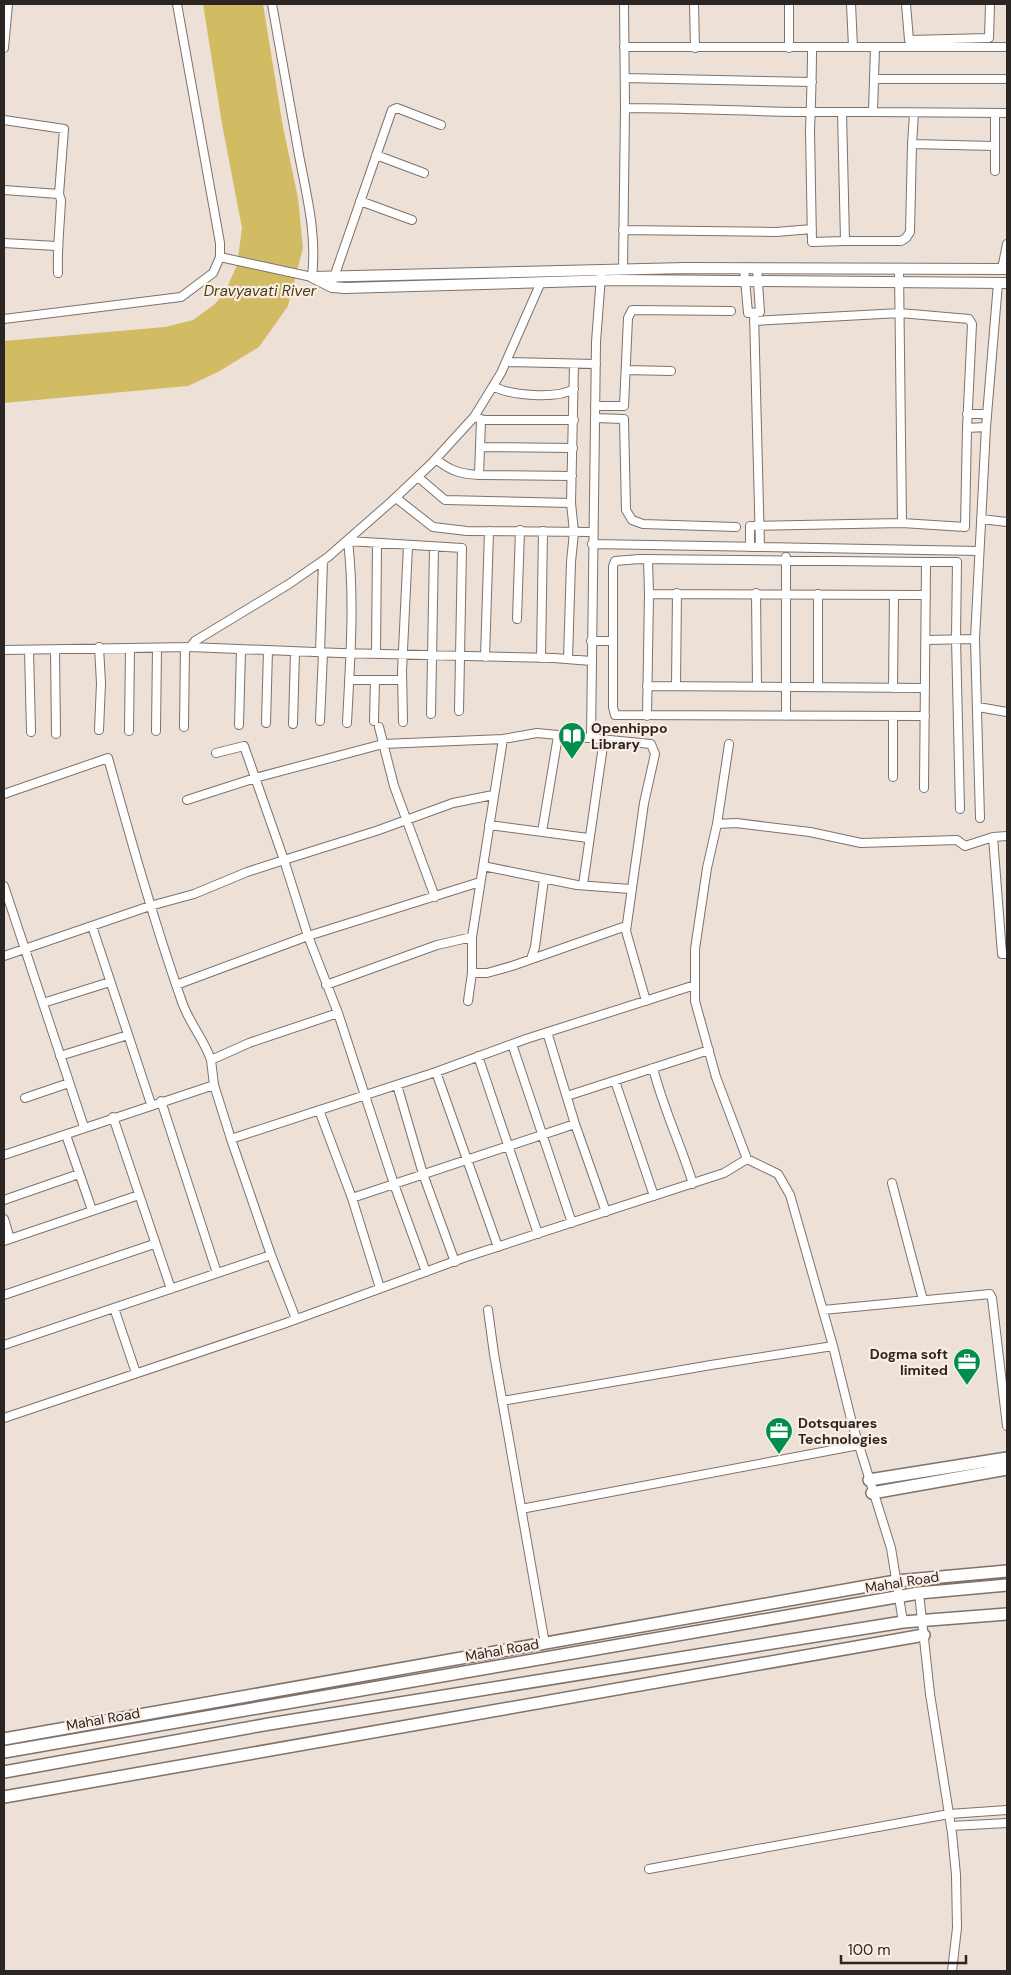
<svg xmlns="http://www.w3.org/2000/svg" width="1011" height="1975" font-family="'DM Sans',sans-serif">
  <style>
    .water { fill: #d2bc63 }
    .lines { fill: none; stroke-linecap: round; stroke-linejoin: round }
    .minor-casing { stroke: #7e726a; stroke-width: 10 }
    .tertiary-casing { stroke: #7e726a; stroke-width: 12 }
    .secondary-casing { stroke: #7e726a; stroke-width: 14 }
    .minor { stroke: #fff; stroke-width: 8 }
    .tertiary { stroke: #fff; stroke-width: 10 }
    .secondary { stroke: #fff; stroke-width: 11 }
    .labels { text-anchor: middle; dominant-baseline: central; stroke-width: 4.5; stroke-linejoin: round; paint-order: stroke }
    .poi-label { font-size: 14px; font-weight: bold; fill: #2b2623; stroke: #fbede4; text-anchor: start }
    .street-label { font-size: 14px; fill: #2b2623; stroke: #fbede4 }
    .water-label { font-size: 15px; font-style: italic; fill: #453c15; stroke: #fbede4 }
  </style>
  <rect width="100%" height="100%" fill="#ede0d7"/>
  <!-- water -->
  <path class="water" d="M203 4H263L283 127 298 198 303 248 288 306 259 347 218 372 188 386 4 403V341L165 327 193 320 215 304 225 292 237 265 242 228 222 124Z"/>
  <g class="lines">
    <defs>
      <path id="minor" d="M694 4 695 48
        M851 4 853 47
        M906 4 909 40 989 38 990 4
        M624 47H1007
        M875 47 873 112 1007 113
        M4 48 8 4
        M789 48V4
        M625 78 812 82
        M874 79H1007
        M625 108C698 108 770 113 842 112L845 241 812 242 810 131C811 103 812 76 812 48
        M842 112H873
        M995 113V171
        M4 120 64 129 59 194 61 200C60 225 57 248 58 273
        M912 144 914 114
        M376 155 424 173
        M4 190 59 194
        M360 201 412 220
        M623 230 776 232 812 229
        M845 241H901L906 238 910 232 912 144 994 146
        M4 243 56 246
        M220 257 312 277C317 235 307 197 299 155 290 105 281 54 272 4
        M744 268 748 313 760 312 757 268
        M623 269 625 108 624 4
        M1002 269 1007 244
        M899 270 902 523 965 527 967 428 986 427
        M333 280 392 110 397 108 441 125
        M754 313 760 547
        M4 319 181 297 213 273 220 257V243L177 4
        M754 321 900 313 969 319 972 324 967 428
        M506 362 596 364
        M626 370 671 371
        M493 386C510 396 557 399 574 389
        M595 406H624L628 318 632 310 731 311
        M967 414H987
        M478 418 484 420H574
        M595 418 624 419 626 510 632 520 643 524 736 527
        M480 447 573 448
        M436 459C450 471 461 474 479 475L481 420
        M479 475 572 476
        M418 477 445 500 571 503
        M396 498 433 527 467 531 593 532
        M981 519 1007 522
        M592 544 979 551
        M750 547V526L902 523
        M648 559 649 594
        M756 593 757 687
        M517 619 520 530
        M926 640 975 639
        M591 641H613
        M190 647 195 641 289 584 328 557 392 501 431 464 474 417 501 373 541 282
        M4 650 190 647 340 653 554 658 591 661
        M29 650 31 732
        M55 650 56 734
        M320 653 323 561
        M376 654 377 544
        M485 657 489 531
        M541 658 543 531
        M568 659 571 562 574 532 571 503 574 364
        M349 680H402
        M647 686 925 688
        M676 686 677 593
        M818 687V594
        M893 688 894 595
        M978 707 1007 712
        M431 714 434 547
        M647 716 649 594 926 595
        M786 716V557
        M925 716 615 715 613 707V566L615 561 639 559 926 562
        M320 721 323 653
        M374 721 375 680
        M403 722 402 671 408 546
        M266 723 268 650
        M347 723C350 662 355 601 348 541L462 548 459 711
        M293 724 295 652
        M239 725 241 649
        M184 727 185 647
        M379 727 394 786 435 897
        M99 730 101 683 99 647
        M129 731 130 648
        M156 731 157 648
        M591 738 596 342 601 276
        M216 753 244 746 284 860 376 831 453 803 493 795
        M893 777V716
        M924 788 926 562H957L956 639 960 809
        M4 794 108 758C131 840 154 922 182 1002 189 1023 204 1039 211 1060
        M187 800 255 778 383 744 503 739
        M980 818 975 639 986 427 998 283
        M717 824 729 744
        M489 825 588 838
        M542 832 558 736
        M993 837 1002 954H1007
        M483 866 577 885 630 889
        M583 885 604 739
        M4 886 84 1127
        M92 926 151 1104
        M4 956 150 906 194 894 247 872 284 860 308 936 338 1013 249 1043 211 1060 214 1085 4 1155
        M531 959 535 947 544 879
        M472 973H487L512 966 626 926
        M176 985 308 936 480 882
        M326 985 437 945 472 937
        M468 1001 472 973V937L503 739 537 733 651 744 655 754 644 803 626 931 646 1001
        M43 1003 110 982
        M338 1013 394 1184 426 1272
        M547 1032 575 1124 606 1212
        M512 1044 572 1223
        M60 1056 128 1035
        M478 1056 538 1234
        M653 1068C663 1108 681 1145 693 1184
        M436 1072 498 1247
        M615 1081 654 1196
        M214 1085 231 1139
        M397 1085 423 1174 455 1262
        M567 1096 709 1050
        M25 1098 69 1083
        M161 1101 217 1273
        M319 1110 352 1198 380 1288
        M113 1117 171 1289
        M66 1135 92 1210
        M747 1159 716 1077 695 1001V949L707 868 717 824 736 823 810 832 861 843 957 840 965 846 993 837 1007 836
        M892 1183 923 1300
        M352 1198 575 1124
        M4 1200 79 1174
        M4 1219 10 1239
        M4 1241 139 1195
        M4 1295 154 1244
        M114 1308 136 1373
        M488 1310 494 1354 545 1644
        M823 1310 990 1294 992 1298 1007 1426
        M296 1319 271 1255 231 1139 436 1072 526 1039 695 985
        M4 1345 271 1255
        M502 1401 711 1365 833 1346
        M4 1418 286 1323 466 1257 724 1173 747 1159 778 1174 790 1195 833 1346 852 1423 891 1548 903 1622
        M521 1509 859 1445
        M919 1593 930 1694 952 1833 956 1875 957 1928 952 1971
        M951 1826 1007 1823
        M649 1869 949 1814 1007 1810"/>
      <path id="tertiary" d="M312 277 332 287 345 288 616 280 1007 283
        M313 277 686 268 1007 269"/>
      <path id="secondary" d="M869 1480 1007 1458
        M872 1493 1007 1469
        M4 1739 896 1581 1007 1571
        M4 1752 919 1593 1007 1585
        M4 1772 269 1724 903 1622 1007 1614
        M4 1797 924 1635"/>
    </defs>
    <!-- minor casing -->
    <use href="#minor" class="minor-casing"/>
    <!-- tertiary casing -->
    <use href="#tertiary" class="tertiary-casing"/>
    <!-- secondary casing -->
    <use href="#secondary" class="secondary-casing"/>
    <!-- minor -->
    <use href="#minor" class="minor"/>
    <!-- tertiary -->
    <use href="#tertiary" class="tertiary"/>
    <!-- secondary -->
    <use href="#secondary" class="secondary"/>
  </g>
  <!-- icons -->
  <defs>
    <symbol id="library-pin" viewBox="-11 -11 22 30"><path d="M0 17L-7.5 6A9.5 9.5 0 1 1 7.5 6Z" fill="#008e4d" stroke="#fbede4"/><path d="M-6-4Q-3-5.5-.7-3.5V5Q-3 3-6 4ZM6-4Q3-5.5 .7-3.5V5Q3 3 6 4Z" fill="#fff"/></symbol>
    <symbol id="office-pin" viewBox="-11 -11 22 30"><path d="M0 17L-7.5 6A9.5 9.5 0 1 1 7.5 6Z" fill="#008e4d" stroke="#fbede4"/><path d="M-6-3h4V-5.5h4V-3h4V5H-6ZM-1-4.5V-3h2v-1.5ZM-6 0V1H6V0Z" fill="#fff"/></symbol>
  </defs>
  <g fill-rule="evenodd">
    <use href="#library-pin" x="556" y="720" width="32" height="43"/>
    <use href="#office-pin" x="951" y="1346" width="32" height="43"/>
    <use href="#office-pin" x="763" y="1415" width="32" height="43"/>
  </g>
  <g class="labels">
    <!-- poi labels -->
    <g class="poi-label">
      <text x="591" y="728">Openhippo<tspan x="591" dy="16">Library</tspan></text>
      <text x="948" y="1354" text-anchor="end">Dogma soft<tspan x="948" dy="16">limited</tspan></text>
      <text x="798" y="1423">Dotsquares<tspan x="798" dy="16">Technologies</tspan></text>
    </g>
    <!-- street labels -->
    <g class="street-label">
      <text transform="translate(902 1582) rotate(-9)">Mahal Road</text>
      <text transform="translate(502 1650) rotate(-10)">Mahal Road</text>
      <text transform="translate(103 1719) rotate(-10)">Mahal Road</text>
    </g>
    <!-- water labels -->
    <g class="water-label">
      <text x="260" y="291">Dravyavati River</text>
    </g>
  </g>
  <!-- border -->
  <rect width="1011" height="1975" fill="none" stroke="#2b2623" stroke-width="10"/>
  <!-- scale -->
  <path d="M841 1955v8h125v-8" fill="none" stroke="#2b2623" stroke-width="2.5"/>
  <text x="848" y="1955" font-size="15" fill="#2b2623" stroke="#fbede4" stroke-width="4" paint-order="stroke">100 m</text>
</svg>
